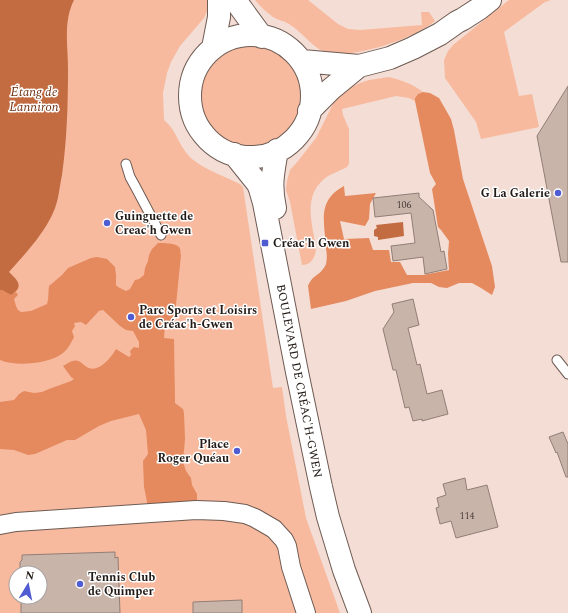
<svg xmlns="http://www.w3.org/2000/svg" width="568" height="613" font-family="Spectral,serif">
  <style>
    .green { fill: #f7ba9f; fill-rule: evenodd }
    .forest { fill: #e58a5f }
    .water { fill: #c36b41 }
    .building { fill: #c9b4aa; stroke: #927e75 }
    .lines { fill: none; stroke-linecap: round; stroke-linejoin: round }
    .service-casing { stroke: #6e5b53; stroke-width: 11 }
    .minor-casing { stroke: #6e5b53; stroke-width: 20 }
    .tertiary-casing { stroke: #6e5b53; stroke-width: 24 }
    .service { stroke: #fff; stroke-width: 9 }
    .minor { stroke: #fff; stroke-width: 18 }
    .tertiary { stroke: #fff; stroke-width: 22 }
    .poi-dot { fill: #505cd2; stroke: #fff; stroke-width: 1.5 }
    .labels { text-anchor: middle; dominant-baseline: central; stroke-width: 3; stroke-linejoin: round; paint-order: stroke }
    .number-label { font-size: 10px; fill: #4c403b }
    .poi-label { font-size: 12px; font-weight: bold; fill: #221a16; stroke: #fff; text-anchor: start }
    .street-label { font-size: 12px; fill: #221a16; stroke: #fff }
    .water-label { font-size: 13px; font-style: italic; fill: #6f3416; stroke: #fff }
  </style>
  <rect width="100%" height="100%" fill="#f4ddd4"/>
  <!-- green -->
  <path class="green" d="M0 0H212L204 18 180 46 171 62 167 73 163 93 164 120C175 129 177 140 185 151 194 166 224 176 240 184L243 187 273 388 282 387 286 416 306 518 340 613H0ZM16 573H40V597H16Z
    M255 0H308L338 24 348 29 360 30 422 25 421 12H429L435 21C414 38 368 53 341 54 336 54 330 54 325 52 313 48 302 32 289 24 284 21 278 20 273 17 266 12 260 6 255 0Z
    M509 0H551L545 2 504 32 519 96 532 94 539 127 481 139 476 122 445 78 444 60 448 51 453 45Z
    M199 95a51 51 0 1 1 102 0a51 51 0 1 1-102 0Z
    M389 77C401 80 413 84 423 92L418 94 415 98V101L409 98 396 96 342 109 343 115 349 129V164L347 167C340 171 330 174 324 179 303 197 312 223 316 247 316 256 312 265 302 265L290 202 286 190 287 181 290 170 298 161 316 138 333 104 340 95 349 88 360 83 369 80Z"/>
  <!-- forest -->
  <path class="forest" d="M423 92 430 93 439 98 451 119 454 130 463 179 492 266 495 287 492 295 481 288 472 283H459L447 288 439 287 431 283H413L375 291 346 301 311 309 308 286C309 283 311 280 313 278 318 274 323 271 326 264 327 260 327 253 326 249 325 223 316 201 344 186L345 196 376 193 370 204 369 219 365 226 340 221 344 239 369 238 373 250H389L391 262H400L407 275H423L449 270 448 254 449 241 441 230 438 227 432 189 436 184 430 173 415 101V98L418 94Z
    M158 243C163 243 176 243 179 247 181 249 180 252 181 255L174 325H165L164 338 174 339 175 399V403L183 409 184 413 185 439 183 462 186 471 191 478 192 485 197 494V503L148 507 144 487 143 461 148 454 146 430 139 414 111 421 99 426 75 440H67L35 454 28 455 14 450 0 449V402L14 400 19 394 24 391 34 393 42 392 49 389 71 381 74 379 71 377 63 366C67 364 73 359 78 361 82 362 84 366 89 368 99 372 111 358 116 349L129 357 131 355 130 351 134 347 139 348V342L133 331 126 330 120 326 103 310 99 311 86 325 81 322 74 323 75 326 72 331 74 337C71 343 68 349 63 353 49 364 16 367 0 360V290H2L11 295 16 292 18 295 14 299 16 306 18 310 21 312 31 311 47 304C49 298 48 292 49 286L62 275 68 268 91 258 97 257 107 259 115 267 116 275V285L118 287 126 291 130 289 135 280 139 279 144 275 145 268 148 261 149 255 152 249Z"/>
  <!-- water -->
  <path class="water" d="M0 0H74C63 22 68 45 68 69 68 104 67 140 62 175 59 189 59 200 53 213 43 235 25 254 9 272 17 280 25 286 11 295L2 290H0Z
    M403 222 404 236 378 240V237L374 236V230L377 228 376 225Z"/>
  <!-- building -->
  <path class="building" d="M568 86V262H561L537 136Z
    M419 193V197L433 210 441 252 444 251 447 269 425 274 423 257 393 261 391 246 415 243 411 213 375 217 373 198Z
    M413 299 419 325 408 328 417 365 420 364 427 394 442 390 448 414 422 421V419L413 421 409 407 405 408 396 370H393L383 329 394 312 392 304Z
    M563 432 568 444V477H566L557 452 556 453 549 437Z
    M465 478 467 490 487 485 498 527 456 538 451 521 440 524 436 508 439 507 437 498 446 495 443 484Z
    M115 552V558L118 557 120 613H21V597H40V573H20V562L22 560V555Z
    M242 600V613H193V602Z"/>
  <g class="lines">
    <defs>
      <path id="service" d="M126 164 130 177 135 186 161 235
        M557 360 568 374"/>
      <path id="minor" d="M0 525 16 522 196 510 224 511 245 514 255 518 274 529 284 540 287 546 291 567 306 613"/>
      <path id="tertiary" d="M235 0 262 37
        M190 96a61 61 0 1 1 122 0a61 61 0 1 1-122 0Z
        M213 48 219 17V0
        M302 61 359 66 390 58 413 48 440 34 457 22 463 19 480 8 490 0
        M309 111 331 89 359 66
        M234 154 258 184 260 189 264 203 297 372 321 487 328 517 344 570 360 613
        M275 208C270 185 273 173 277 150"/>
    </defs>
    <!-- service casing -->
    <use href="#service" class="service-casing"/>
    <!-- minor casing -->
    <use href="#minor" class="minor-casing"/>
    <!-- tertiary casing -->
    <use href="#tertiary" class="tertiary-casing"/>
    <!-- service -->
    <use href="#service" class="service"/>
    <!-- minor -->
    <use href="#minor" class="minor"/>
    <!-- tertiary -->
    <use href="#tertiary" class="tertiary"/>
  </g>
  <!-- markers -->
  <g class="poi-dot">
    <circle cx="558" cy="193" r="4"/>
    <circle cx="107" cy="223" r="4"/>
    <rect x="261" y="239" width="8" height="8" rx="2"/>
    <circle cx="131" cy="317" r="4"/>
    <circle cx="237" cy="451" r="4"/>
    <circle cx="80" cy="584" r="4"/>
  </g>
  <g class="labels">
    <!-- number labels -->
    <g class="number-label">
      <text x="404" y="205">106</text>
      <text x="467" y="516">114</text>
    </g>
    <!-- poi labels -->
    <g class="poi-label">
      <text x="550" y="193" text-anchor="end">G La Galerie</text>
      <text x="115" y="216">Guinguette de<tspan x="115" dy="14">Creac'h Gwen</tspan></text>
      <text x="273" y="243">Créac'h Gwen</text>
      <text x="139" y="310">Parc Sports et Loisirs<tspan x="139" dy="14">de Créac'h-Gwen</tspan></text>
      <text x="229" y="444" text-anchor="end">Place<tspan x="229" dy="14">Roger Quéau</tspan></text>
      <text x="88" y="577">Tennis Club<tspan x="88" dy="14">de Quimper</tspan></text>
    </g>
    <!-- street labels -->
    <g class="street-label">
      <text transform="translate(299 381) rotate(79)">BOULEVARD DE CRÉAC'H-GWEN</text>
    </g>
    <!-- water labels -->
    <g class="water-label">
      <text x="34" y="92">Étang de<tspan x="34" dy="15">Lanniron</tspan></text>
    </g>
  </g>
  <!-- north arrow -->
  <g transform="translate(28 585) rotate(10)"><circle r="19" fill="#ffffff" stroke="#a7a3a2"/>
  <path d="M0-3L7 15L0 10L-7 15Z" fill="#505cd2"/>
  <text y="-6" font-size="11" font-weight="bold" text-anchor="middle" fill="#221a16">N</text>
  </g>
</svg>
